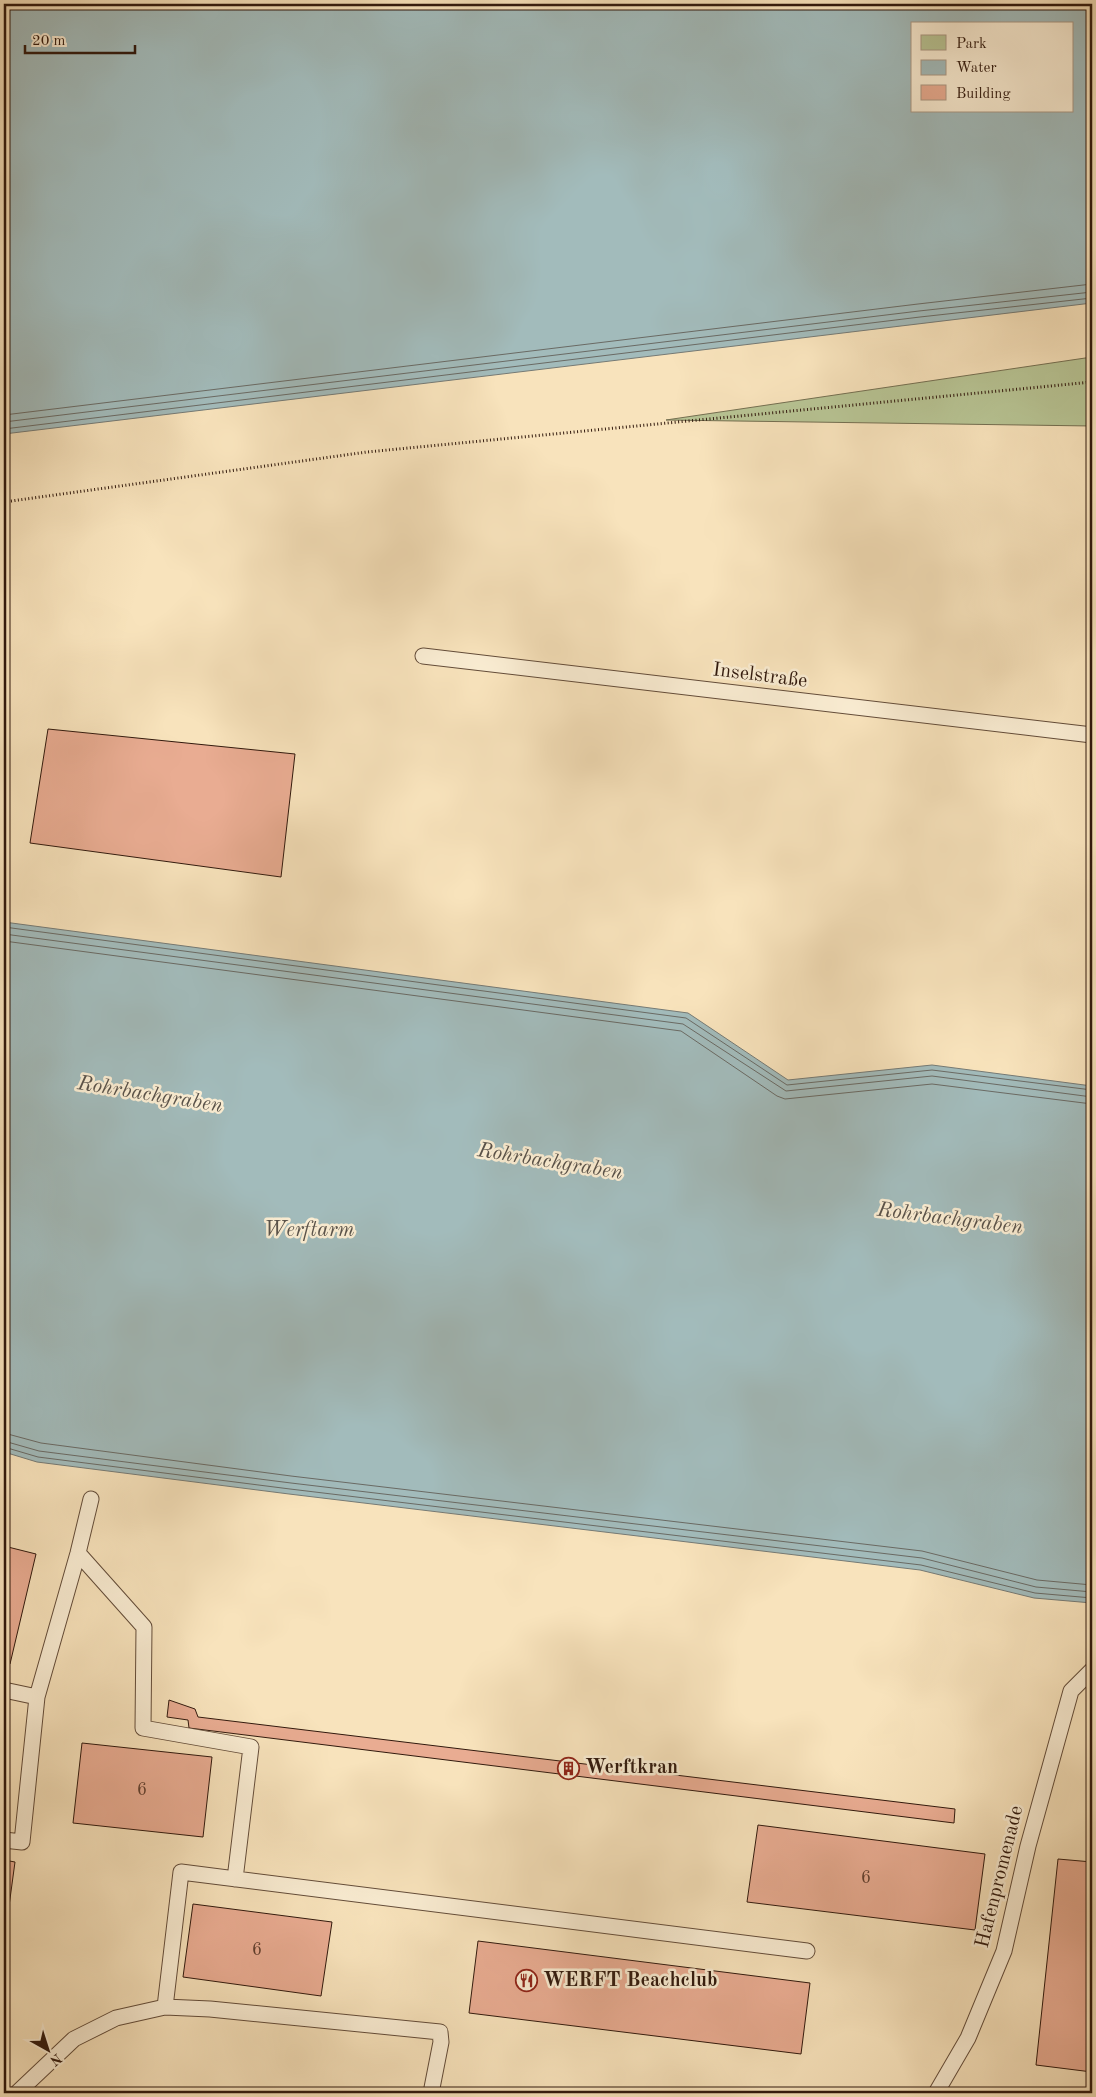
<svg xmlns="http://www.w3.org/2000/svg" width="1096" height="2097" font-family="'Old Standard TT',serif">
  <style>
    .green { fill: #b8c595; stroke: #746f51 }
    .water { fill: #a2bbbb; stroke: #757a75; fill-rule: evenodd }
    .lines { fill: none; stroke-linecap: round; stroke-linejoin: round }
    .shore { stroke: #6a6a64; stroke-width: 1 }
    .building { fill: #e9ac92; stroke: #31190d }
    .service-casing { stroke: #634c39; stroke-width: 17 }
    .path { stroke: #31190d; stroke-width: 3; stroke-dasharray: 1 2.5; stroke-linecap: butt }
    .service { stroke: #faedd3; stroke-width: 15 }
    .labels { text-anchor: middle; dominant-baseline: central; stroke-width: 5; stroke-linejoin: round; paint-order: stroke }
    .number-label { font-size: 18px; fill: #5f3e2e }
    .street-label { font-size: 20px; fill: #31190d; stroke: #faedd3 }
    .poi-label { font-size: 20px; font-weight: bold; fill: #31190d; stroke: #faedd3; text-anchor: start }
    .water-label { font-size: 21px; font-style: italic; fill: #59524a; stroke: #faedd3 }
  </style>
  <rect width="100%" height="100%" fill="#f8e3bc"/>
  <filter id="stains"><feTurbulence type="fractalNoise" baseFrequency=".004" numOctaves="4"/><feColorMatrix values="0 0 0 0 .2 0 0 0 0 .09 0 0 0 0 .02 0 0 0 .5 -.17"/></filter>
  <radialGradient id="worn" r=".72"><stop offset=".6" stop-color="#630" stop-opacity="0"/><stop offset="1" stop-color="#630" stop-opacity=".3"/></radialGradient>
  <!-- green -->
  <path class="green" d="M1092 357V426L666 420Z"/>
  <!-- water -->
  <path class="water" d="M4 4H1092V303L4 434ZM912 24H1072V111H912Z
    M4 922 688 1013 788 1080 932 1065 1092 1086V1603L1034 1598 920 1570 289 1494 37 1462 4 1452Z"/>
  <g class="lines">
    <!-- shore -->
    <path class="shore" d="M4 415 918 304 1092 284
      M4 422 919 311 1092 292
      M4 429 920 317 1092 298
      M4 927 686 1018 787 1085 932 1070 1092 1090
      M4 934 683 1024 786 1091 932 1076 1092 1097
      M4 941 681 1031 777 1096 785 1099 932 1084 1092 1104
      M4 1433 41 1443 291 1476 922 1551 1037 1580 1092 1585
      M4 1441 39 1451 291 1483 922 1558 1036 1587 1092 1592
      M4 1447 38 1457 290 1489 921 1565 1035 1593 1092 1598"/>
  </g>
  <!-- building -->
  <path class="building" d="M48 729 295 754 281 877 30 843Z
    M4 1546 36 1554 10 1664 4 1663Z
    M169 1700 195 1709 198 1717 955 1809 954 1823 189 1728 188 1720 167 1717Z
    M82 1743 212 1757 203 1837 73 1823Z
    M758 1825 985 1854 975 1930 747 1902Z
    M1058 1859 1092 1862V2072L1036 2065Z
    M4 1860 15 1862 4 1943Z
    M193 1904 332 1922 321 1996 183 1977Z
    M478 1941 810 1983 801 2054 469 2013Z"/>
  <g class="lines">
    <defs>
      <path id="service" d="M423 656 1092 735
        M78 1553 144 1627 143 1728 251 1747 235 1879
        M4 1690 37 1697
        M4 1840 22 1842 37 1697 78 1553 91 1499
        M165 2007 181 1872 807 1951
        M17 2093 74 2039 116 2018 165 2007 210 2009 440 2032 441 2042 431 2093
        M936 2093 968 2038 1004 1951 1028 1846 1071 1691 1092 1670"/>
    </defs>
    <!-- service casing -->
    <use href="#service" class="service-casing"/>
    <!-- path -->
    <path class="path" d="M4 502 367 452 1092 382"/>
    <!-- service -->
    <use href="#service" class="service"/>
  </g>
  <!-- icons -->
  <defs>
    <symbol id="building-ring" viewBox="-11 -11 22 22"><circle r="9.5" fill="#faedd3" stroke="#8f2418" stroke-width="1.5"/><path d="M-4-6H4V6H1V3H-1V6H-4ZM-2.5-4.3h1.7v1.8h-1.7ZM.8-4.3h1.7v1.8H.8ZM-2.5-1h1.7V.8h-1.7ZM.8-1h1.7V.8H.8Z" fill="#8f2418"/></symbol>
    <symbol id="restaurant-ring" viewBox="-11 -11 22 22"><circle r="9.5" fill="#faedd3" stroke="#8f2418" stroke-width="1.5"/><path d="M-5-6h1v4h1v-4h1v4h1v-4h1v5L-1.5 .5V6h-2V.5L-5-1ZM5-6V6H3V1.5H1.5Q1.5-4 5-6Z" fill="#8f2418"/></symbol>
  </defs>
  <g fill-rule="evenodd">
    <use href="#building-ring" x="556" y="1756" width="25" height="25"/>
    <use href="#restaurant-ring" x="514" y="1968" width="25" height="25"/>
  </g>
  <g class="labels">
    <!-- number labels -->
    <g class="number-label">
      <text x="142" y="1790">6</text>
      <text x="866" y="1878">6</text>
      <text x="257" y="1950">6</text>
    </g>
    <!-- street labels -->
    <g class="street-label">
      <text transform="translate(760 676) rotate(7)">Inselstraße</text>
      <text transform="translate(1000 1877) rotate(-76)">Hafenpromenade</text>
    </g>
    <!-- poi labels -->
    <g class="poi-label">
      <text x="585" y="1768">Werftkran</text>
      <text x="543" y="1981">WERFT Beachclub</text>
    </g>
    <!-- water labels -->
    <g class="water-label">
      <text transform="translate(150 1095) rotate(9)">Rohrbachgraben</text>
      <text transform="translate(550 1162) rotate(9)">Rohrbachgraben</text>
      <text transform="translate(950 1219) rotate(7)">Rohrbachgraben</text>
      <text x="309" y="1230">Werftarm</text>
    </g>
  </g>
  <!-- margin -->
  <rect width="1096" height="2097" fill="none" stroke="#f8e3bc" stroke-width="20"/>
  <rect x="5" y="5" width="1086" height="2087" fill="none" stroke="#31190d" stroke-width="2.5"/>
  <rect x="10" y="10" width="1076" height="2077" fill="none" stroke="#31190d"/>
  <!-- legend -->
  <rect x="911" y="22" width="162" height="90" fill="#faedd3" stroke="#aa9884"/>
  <rect x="921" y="35" width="25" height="15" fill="#b8c595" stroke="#aa9884"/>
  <text x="956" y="48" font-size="15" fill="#31190d">Park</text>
  <rect x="921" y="60" width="25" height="15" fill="#a2bbbb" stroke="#aa9884"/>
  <text x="956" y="72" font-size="15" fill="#31190d">Water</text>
  <rect x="921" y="85" width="25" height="15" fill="#e9ac92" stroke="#aa9884"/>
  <text x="956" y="98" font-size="15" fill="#31190d">Building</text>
  <!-- north arrow -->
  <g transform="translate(48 2050) rotate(141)" stroke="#faedd3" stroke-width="4" paint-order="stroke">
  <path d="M0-4L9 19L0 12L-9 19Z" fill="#31190d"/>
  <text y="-8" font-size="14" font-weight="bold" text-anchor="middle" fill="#31190d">N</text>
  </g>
  <!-- scale -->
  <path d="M25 45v8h110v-8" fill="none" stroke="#31190d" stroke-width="2.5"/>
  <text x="32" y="45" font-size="15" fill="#31190d" stroke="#faedd3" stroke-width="4" paint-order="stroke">20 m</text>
  <rect width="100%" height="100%" filter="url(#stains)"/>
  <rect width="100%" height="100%" fill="url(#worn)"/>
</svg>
